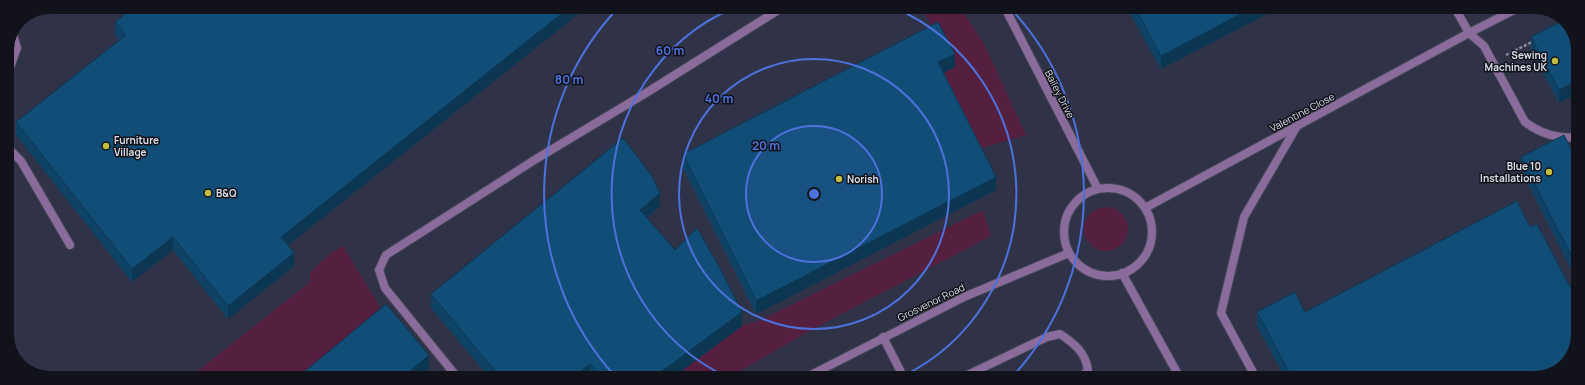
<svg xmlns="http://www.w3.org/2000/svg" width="1585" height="385" font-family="Manrope,sans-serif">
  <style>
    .built { fill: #303248 }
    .green { fill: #551f3f }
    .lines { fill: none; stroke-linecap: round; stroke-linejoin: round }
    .service-casing { stroke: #444756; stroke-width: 10 }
    .minor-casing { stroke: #444756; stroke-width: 10 }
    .path { stroke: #888b98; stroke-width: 2.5; stroke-dasharray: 3 2; stroke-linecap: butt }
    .service { stroke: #896c9b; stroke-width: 8 }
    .minor { stroke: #896c9b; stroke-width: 8 }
    .wall { fill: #0f4366 }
    .shaded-wall { fill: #0c3753 }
    .building { fill: #114e77; stroke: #0c3753 }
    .ring { fill: none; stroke: #4d72dc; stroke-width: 2 }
    .poi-dot { fill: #c2bd3f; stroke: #12131a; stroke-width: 1.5 }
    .labels { text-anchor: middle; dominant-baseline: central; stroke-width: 3; stroke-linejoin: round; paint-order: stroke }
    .poi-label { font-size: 10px; font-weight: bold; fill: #dcdee9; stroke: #12131a; text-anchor: start }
    .street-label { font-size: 10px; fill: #dcdee9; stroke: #12131a }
    .centre { fill: #4d72dc; stroke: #12131a; stroke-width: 2 }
    .ring-label { font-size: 12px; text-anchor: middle; font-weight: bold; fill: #4d72dc; stroke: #12131a; stroke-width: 3; stroke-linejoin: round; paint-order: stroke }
  </style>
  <rect width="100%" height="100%" fill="#272a3a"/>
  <!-- built -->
  <path class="built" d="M50 7 1544 8 1567 21 1578 44 1577 344 1536 378 41 377 18 364 7 341V49L20 19Z"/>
  <!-- green -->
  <path class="green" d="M922 8H961L985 46 1026 135 975 150 938 75 954 67Z
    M1084 229a22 22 0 1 1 44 0a22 22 0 1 1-44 0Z
    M983 210 991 236 811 330 728 378 672 377 742 326 759 321Z
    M343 246 386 317 314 377H190L310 282V272L332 252Z"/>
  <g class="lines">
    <defs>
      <path id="service" d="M1455 8 1469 33 1518 8
        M7 76 17 48 13 35
        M7 147 21 161 70 245
        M883 337 904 378
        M457 377 385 288 379 270 386 255 536 159 646 93 783 7
        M961 378 1047 337 1060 334C1075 344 1085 352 1088 370L1081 378
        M1256 378 1221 313 1244 217 1297 126"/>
      <path id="minor" d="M1005 8 1098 189
        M1064 232a44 44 0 1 1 88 0a44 44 0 1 1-88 0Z
        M1145 208 1469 33 1484 46 1525 122C1541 134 1558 139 1577 137
        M1122 273 1180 378
        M805 378 964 297 1069 253"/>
    </defs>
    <!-- service casing -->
    <use href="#service" class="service-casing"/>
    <!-- minor casing -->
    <use href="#minor" class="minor-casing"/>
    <!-- path -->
    <path class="path" d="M1506 55 1534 41"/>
    <!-- service -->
    <use href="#service" class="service"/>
    <!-- minor -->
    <use href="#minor" class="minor"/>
  </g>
  <!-- wall -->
  <path class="wall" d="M587 7 288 245 294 266 228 319 173 250 132 282 16 135V122L119 40 115 35V22Z
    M1127 8H1278L1161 69Z
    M1564 20 1559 103 1531 50V37Z
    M955 67 943 73 996 190 756 314 683 168V154Z
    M1521 157 1577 161V281L1521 170Z
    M660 206 647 218 742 326 672 378 489 377 431 308V294Z
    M1530 227 1536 378H1285L1257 326V312H1305Z"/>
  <!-- shaded-wall -->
  <path class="shaded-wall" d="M570 7H587L281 251V237Z
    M1252 8H1278L1161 69V56Z
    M955 54V67L938 75V62Z
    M1578 80V93L1559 103V90Z
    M996 177V190L756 314V301Z
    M660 193V206L640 223V210Z
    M173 237V250L132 282V269Z
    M294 253V266L228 319V306Z
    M742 312V326L672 378 654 377Z
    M429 355V369L419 377H403Z
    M590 364V377H574Z"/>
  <!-- building -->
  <path class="building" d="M134 7H570L281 237 294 253 228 306 173 237 132 269 16 122 126 35 115 22Z
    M1135 8H1252L1161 56Z
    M1564 20 1567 21 1578 44V80L1559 90 1531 37Z
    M938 22 955 54 938 62 996 177 756 301 683 154Z
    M1564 135 1577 161V267L1521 157Z
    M623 138 652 176 660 193 640 210 675 250 697 228 721 270 742 312 654 377H601L590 364 574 377H500L431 294Z
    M1517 201 1530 227 1537 224 1577 300V344L1561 369 1536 378H1292L1257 312 1295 292 1305 312Z
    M386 304 429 355 403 377H298Z"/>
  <!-- distance rings -->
  <circle cx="814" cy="194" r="68" fill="#4d72dc" fill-opacity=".12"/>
  <g class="ring">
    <circle cx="814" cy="194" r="68"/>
    <circle cx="814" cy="194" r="135"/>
    <path d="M727 377A203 203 0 0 1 733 8M895 8A203 203 0 0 1 901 377"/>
    <path d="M615 376A270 270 0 0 1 618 8M1010 8A270 270 0 0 1 1013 376"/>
  </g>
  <!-- markers -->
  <g class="poi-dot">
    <circle cx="1555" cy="61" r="4"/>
    <circle cx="106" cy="146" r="4"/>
    <circle cx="1549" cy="172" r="4"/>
    <circle cx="839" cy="179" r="4"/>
    <circle cx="208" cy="193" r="4"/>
  </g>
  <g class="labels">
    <!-- poi labels -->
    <g class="poi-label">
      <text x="1547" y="55" text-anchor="end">Sewing<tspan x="1547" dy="12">Machines UK</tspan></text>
      <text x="114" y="140">Furniture<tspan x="114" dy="12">Village</tspan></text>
      <text x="1541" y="166" text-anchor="end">Blue 10<tspan x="1541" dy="12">Installations</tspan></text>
      <text x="847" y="179">Norish</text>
      <text x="216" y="193">B&amp;Q</text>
    </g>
    <!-- street labels -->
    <g class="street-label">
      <text transform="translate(1060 94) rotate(63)">Bailey Drive</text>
      <text transform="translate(1302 112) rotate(-28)">Valentine Close</text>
      <text transform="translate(931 302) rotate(-26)">Grosvenor Road</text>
    </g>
  </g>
  <!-- crop -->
  <path d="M0 0H1585V385H0ZM50 14H1535A36 36 0 0 1 1571 50V335A36 36 0 0 1 1535 371H50A36 36 0 0 1 14 335V50A36 36 0 0 1 50 14Z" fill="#12131a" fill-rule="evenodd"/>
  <circle cx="814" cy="194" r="6" class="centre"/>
  <g class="ring-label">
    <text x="670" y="55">60 m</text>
    <text x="569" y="84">80 m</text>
    <text x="719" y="103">40 m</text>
    <text x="766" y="150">20 m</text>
  </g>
</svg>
